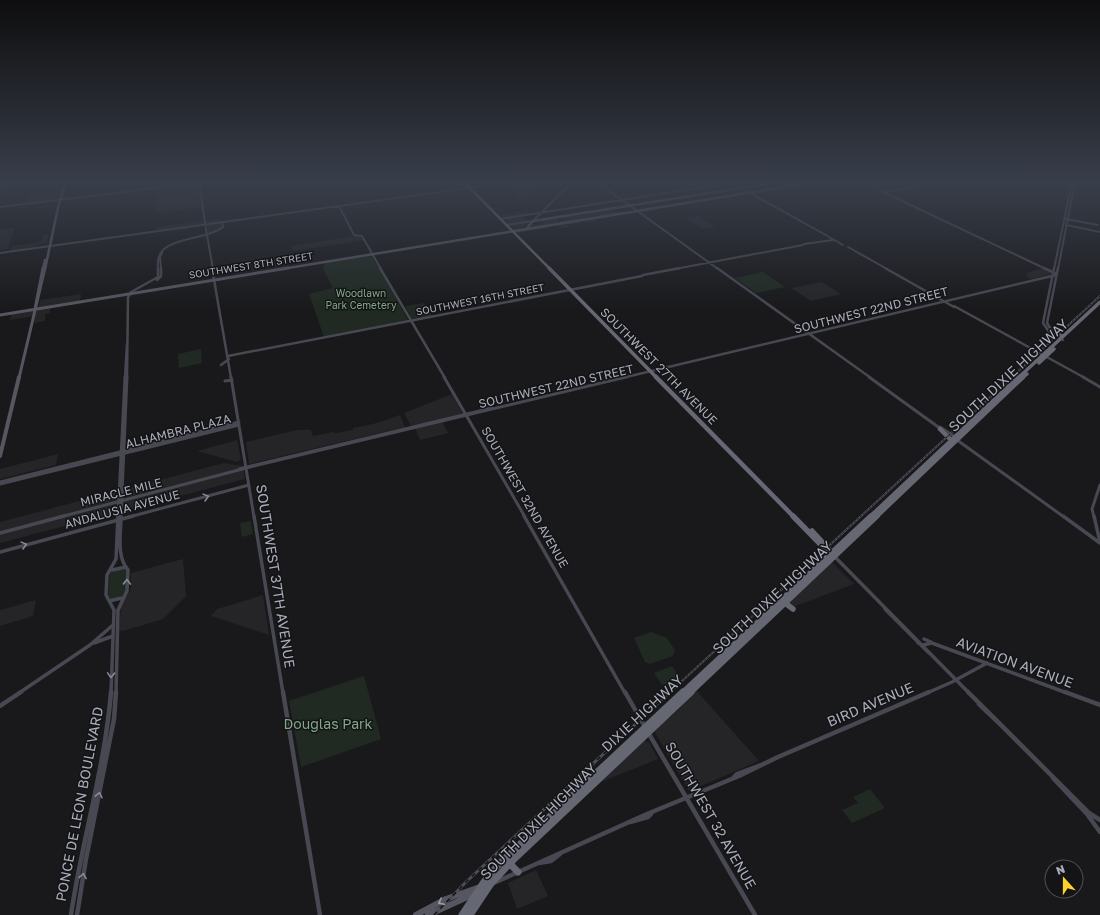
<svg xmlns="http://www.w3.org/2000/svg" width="1100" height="915" font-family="'Golos Text',sans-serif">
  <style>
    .built { fill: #252528 }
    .green { fill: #202a22 }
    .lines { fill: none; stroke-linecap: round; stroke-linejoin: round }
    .secondary-far4 { stroke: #474851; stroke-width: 2 }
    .secondary-far3 { stroke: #474851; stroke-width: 2.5 }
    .secondary-far2 { stroke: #474851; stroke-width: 3 }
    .secondary-far1 { stroke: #474851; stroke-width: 3.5 }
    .secondary { stroke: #474851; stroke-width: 4.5 }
    .primary-far3 { stroke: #555660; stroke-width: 2.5 }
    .primary-far2 { stroke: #555660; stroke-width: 3 }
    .primary-far1 { stroke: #555660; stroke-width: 4 }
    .primary { stroke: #555660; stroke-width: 6 }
    .highway-far4 { stroke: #656772; stroke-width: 2.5 }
    .highway-far3 { stroke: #656772; stroke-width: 3.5 }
    .highway-far2 { stroke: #656772; stroke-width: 4.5 }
    .highway-far1 { stroke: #656772; stroke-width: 5.5 }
    .highway { stroke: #656772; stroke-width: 7 }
    .rail-far1-casing { stroke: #4c4d56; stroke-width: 2 }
    .rail-casing { stroke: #4c4d56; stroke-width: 3 }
    .rail-far1 { stroke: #141416; stroke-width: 1; stroke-dasharray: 2; stroke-linecap: butt }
    .rail { stroke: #141416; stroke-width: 1.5; stroke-dasharray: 4.5; stroke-linecap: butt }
    .oneway { stroke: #878a97 }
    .oneway2 { stroke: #999caa }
    .labels { text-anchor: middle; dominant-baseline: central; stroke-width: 3; stroke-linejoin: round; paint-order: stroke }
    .far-street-label { font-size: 10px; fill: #aaaebc; stroke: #141416 }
    .far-park-label { font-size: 10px; fill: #80a887; stroke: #141416 }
    .street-label { font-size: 12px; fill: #aaaebc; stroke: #141416 }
    .near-street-label { font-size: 14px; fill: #aaaebc; stroke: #141416 }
    .near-park-label { font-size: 14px; fill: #80a887; stroke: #141416 }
  </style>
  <rect width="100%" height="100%" fill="#19191b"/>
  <!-- built -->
  <path class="built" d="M144 182H220L202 186 201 183 141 190Z
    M513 182H532L539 189H544L550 193 518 199 502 184Z
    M195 184 198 185 201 207 157 213 156 189Z
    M59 190 57 200 25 204 29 194Z
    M609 209 618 213 594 218 597 221 585 223 582 220 577 221 580 223 568 225 569 227 561 228 555 224 545 226 548 228 517 233 515 231 528 229 530 225 543 223 540 220 555 217 558 220 565 219 563 217 585 215 583 213Z
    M526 210 531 214 521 216 530 222 523 228 515 230 500 215Z
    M698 216 716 227 703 229 686 218Z
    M220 219 221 228 208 234 207 224 187 227V230L182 231V228L156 230V227Z
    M15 228 8 249 0 250V229Z
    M49 234 47 243 36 245 35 248 10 251 12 246 41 242 43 235Z
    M354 236H361L364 240 294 251 291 246Z
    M1043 268 1051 272V274L1031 279 1025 276 1029 275 1025 273Z
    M822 282 841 294 811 301 791 288Z
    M81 294 80 301 51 306 50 313 45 314V321L34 323 35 316 10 320 12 313 38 309 40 300Z
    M452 394 463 414 441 419 448 433 420 440 414 425 411 426 404 413Z
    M400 415 405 427 249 464 246 442 297 430H311L313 436 333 432 336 433 353 430V428L377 423Z
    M237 440 241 459 237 462 197 451Z
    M58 454 56 465 0 479V469Z
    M224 463 243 466 245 479 0 543V522Z
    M183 559 186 596 163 619 123 631 119 630 121 607 131 588V573Z
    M832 562 854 584 793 607 788 603Z
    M263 595 269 635 211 616 217 609Z
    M36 600 33 616 0 626V610Z
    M696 690 759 761 689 791 654 731 679 709Z
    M643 741 649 742 658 759 601 782Z
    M536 870 548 896 517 909 508 883Z"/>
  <!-- green -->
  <path class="green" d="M372 256 408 320 324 337 309 294 333 288 323 269 325 263Z
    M763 272 785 287 756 293 735 278Z
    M424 303 432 316 412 319 405 306Z
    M201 349 202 363 179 368 178 354Z
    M251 521 253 534 242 537 240 523Z
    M126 569V592L123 596 110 600 108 597 110 573 113 570Z
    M651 632 667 638 675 650 673 656 650 664 645 662 634 638Z
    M672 666 680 678 668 686 662 685 654 673Z
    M364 676 381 739 301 767 289 701Z
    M870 789 885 808 852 823 842 810 858 803 853 797Z"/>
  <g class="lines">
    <!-- secondary-far4 -->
    <path class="secondary-far4" d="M199 182 207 236
      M597 182 718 269
      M862 182 1046 269
      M732 183 824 234
      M0 187 46 182
      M884 192 941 182
      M339 206 354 235 362 236
      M0 207 207 182
      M500 219 737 182
      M1066 219 1098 225
      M506 225 533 221 572 182
      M1066 225 1100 232
      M824 234 843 245
      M207 235 213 269
      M362 236 381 269
      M804 244 833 240
      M848 247 887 269
      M0 253 511 182
      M744 256 803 245
      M158 269C153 234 203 243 223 227L222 223
      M161 269 160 257 162 253
      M675 269 744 256
      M1054 269 1072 182
      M1058 269 1075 182"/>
    <!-- secondary-far3 -->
    <path class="secondary-far3" d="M212 268 231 378
      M380 268 445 378
      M717 268 871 378
      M885 268 954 307
      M1044 268 1057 274
      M1054 268 1043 323 1050 333 1063 340
      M643 275 680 268
      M157 280 161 276V268
      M954 306 1085 378
      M1053 333 1047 323 1058 268
      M228 356 642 276
      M221 365 229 359
      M125 378 127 344
      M127 378 128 297 131 292 158 277V268
      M622 378 1056 275"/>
    <!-- secondary-far2 -->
    <path class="secondary-far2" d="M231 377 254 517
      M444 377 525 517
      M869 377 941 429
      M1083 377 1100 387
      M225 381 232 380
      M940 427 955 437
      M957 440 1064 517
      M239 469 492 408
      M0 482 239 422
      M0 484 239 425
      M60 517 250 467 626 377
      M118 517 125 377
      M121 517 127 377
      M129 517 249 485
      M1094 517 1092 509 1100 485"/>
    <!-- secondary-far1 -->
    <path class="secondary-far1" d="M254 516 283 693
      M524 516 625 693
      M1063 516 1100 543
      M1094 516 1100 542
      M0 533 64 516
      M0 552 133 516
      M835 557 969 693
      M112 570 126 567
      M109 601 122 598
      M885 609 929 653
      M924 639 931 642
      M94 643 113 636
      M918 643 923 645 932 643 1067 693
      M19 693 90 645 113 625
      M111 693 114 610 106 595 107 575 116 559 118 516
      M116 693 118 610 127 591 128 570C116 556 121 534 121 516
      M927 693 952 682 987 663"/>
    <!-- secondary -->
    <path class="secondary" d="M283 692 320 915
      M625 692 645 727
      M968 692 1089 813 1100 820
      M1065 692 1100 705
      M979 704 999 723
      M0 706 21 692
      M649 734 755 915
      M734 777 737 774 761 765
      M1053 778 1087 814 1100 832
      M630 822 648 817 651 814
      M539 863 551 861 560 854
      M496 882 647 814 739 776 778 757 929 692
      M71 915C82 840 105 767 111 692
      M77 915 86 859 114 719 116 692"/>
    <!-- primary-far3 -->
    <path class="primary-far3" d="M526 229 533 221 778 182
      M43 269 45 260
      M45 269 59 203 66 182
      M282 269 815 182"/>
    <!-- primary-far2 -->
    <path class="primary-far2" d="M35 309 43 268
      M0 315 288 268
      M19 378 45 268"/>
    <!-- primary-far1 -->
    <path class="primary-far1" d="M0 456 19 377"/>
    <!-- primary -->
    <path class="primary" d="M416 915 446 899 480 887
      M428 915 474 894"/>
    <!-- highway-far4 -->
    <path class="highway-far4" d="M464 182 550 269
      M1096 182 1100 184
      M0 183 3 182"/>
    <!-- highway-far3 -->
    <path class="highway-far3" d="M549 268 657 378
      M1055 335 1063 336
      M1039 363 1054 349
      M1018 378 1100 302
      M1022 378 1027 374"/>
    <!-- highway-far2 -->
    <path class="highway-far2" d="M656 377 794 517
      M940 429 952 441
      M870 517 1019 377
      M876 517 1023 377"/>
    <!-- highway-far1 -->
    <path class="highway-far1" d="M793 516 831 555
      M812 531 834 555
      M785 603 793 609
      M682 693 871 516
      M690 693 877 516"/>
    <!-- highway -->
    <path class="highway" d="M511 862 512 866 518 872
      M462 915 484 882 498 865 683 692
      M470 915 490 885 511 862 691 692"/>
    <defs>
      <path id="rail-far1" d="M669 693 1100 296"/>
      <path id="rail" d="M434 915 466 882 670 692"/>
    </defs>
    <!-- rail-far1 casing -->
    <use href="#rail-far1" class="rail-far1-casing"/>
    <!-- rail casing -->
    <use href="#rail" class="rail-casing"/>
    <!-- rail-far1 -->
    <use href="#rail-far1" class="rail-far1"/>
    <!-- rail -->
    <use href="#rail" class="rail"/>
  </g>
  <!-- one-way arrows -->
  <defs><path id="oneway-chevron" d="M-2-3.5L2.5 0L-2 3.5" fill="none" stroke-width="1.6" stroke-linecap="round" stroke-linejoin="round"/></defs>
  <g class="oneway">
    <use href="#oneway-chevron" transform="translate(206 497) rotate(-15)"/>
    <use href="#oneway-chevron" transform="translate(24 545) rotate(-15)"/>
    <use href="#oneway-chevron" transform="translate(127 582) rotate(-88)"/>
    <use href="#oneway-chevron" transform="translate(111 675) rotate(92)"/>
    <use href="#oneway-chevron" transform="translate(99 795) rotate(-77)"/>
    <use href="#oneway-chevron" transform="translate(83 876) rotate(-81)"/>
  </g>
  <use class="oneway2" href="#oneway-chevron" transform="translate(441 902) rotate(154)"/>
  <!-- sky -->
  <linearGradient id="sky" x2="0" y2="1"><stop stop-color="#0e0e0f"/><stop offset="0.59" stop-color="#383e4a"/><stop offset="1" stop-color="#383e4a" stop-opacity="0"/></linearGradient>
  <rect width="1100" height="310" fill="url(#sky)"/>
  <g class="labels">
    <!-- far-street labels -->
    <g class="far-street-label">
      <text transform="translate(251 265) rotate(-9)">SOUTHWEST 8TH STREET</text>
      <text transform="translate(480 299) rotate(-11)">SOUTHWEST 16TH STREET</text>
    </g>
    <!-- far-park labels -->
    <g class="far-park-label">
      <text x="361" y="293">Woodlawn<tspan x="361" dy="12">Park Cemetery</tspan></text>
    </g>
    <!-- street labels -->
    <g class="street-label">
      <text transform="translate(871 310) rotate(-14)">SOUTHWEST 22ND STREET</text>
      <text transform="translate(659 366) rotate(45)">SOUTHWEST 27TH AVENUE</text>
      <text transform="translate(556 386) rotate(-13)">SOUTHWEST 22ND STREET</text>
      <text transform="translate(178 431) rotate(-14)">ALHAMBRA PLAZA</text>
      <text transform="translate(121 492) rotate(-14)">MIRACLE MILE</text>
      <text transform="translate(525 497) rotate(60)">SOUTHWEST 32ND AVENUE</text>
      <text transform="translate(122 509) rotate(-15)">ANDALUSIA AVENUE</text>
    </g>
    <!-- near-street labels -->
    <g class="near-street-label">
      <text transform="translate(1008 375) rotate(-43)">SOUTH DIXIE HIGHWAY</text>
      <text transform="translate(276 576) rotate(81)">SOUTHWEST 37TH AVENUE</text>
      <text transform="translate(772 597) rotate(-43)">SOUTH DIXIE HIGHWAY</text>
      <text transform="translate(1015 662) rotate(20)">AVIATION AVENUE</text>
      <text transform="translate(870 704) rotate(-23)">BIRD AVENUE</text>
      <text transform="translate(642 713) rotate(-43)">DIXIE HIGHWAY</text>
      <text transform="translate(79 804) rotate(-79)">PONCE DE LEON BOULEVARD</text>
      <text transform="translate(711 815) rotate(60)">SOUTHWEST 32 AVENUE</text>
      <text transform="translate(538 821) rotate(-45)">SOUTH DIXIE HIGHWAY</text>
    </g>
    <!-- near-park labels -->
    <g class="near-park-label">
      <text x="328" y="723">Douglas Park</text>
    </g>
  </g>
  <!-- north arrow -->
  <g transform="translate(1064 879) rotate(339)"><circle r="19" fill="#141416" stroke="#505258"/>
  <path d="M0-3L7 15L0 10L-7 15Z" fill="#ffd12d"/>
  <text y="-6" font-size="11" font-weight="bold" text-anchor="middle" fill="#aaaebc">N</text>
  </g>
</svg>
